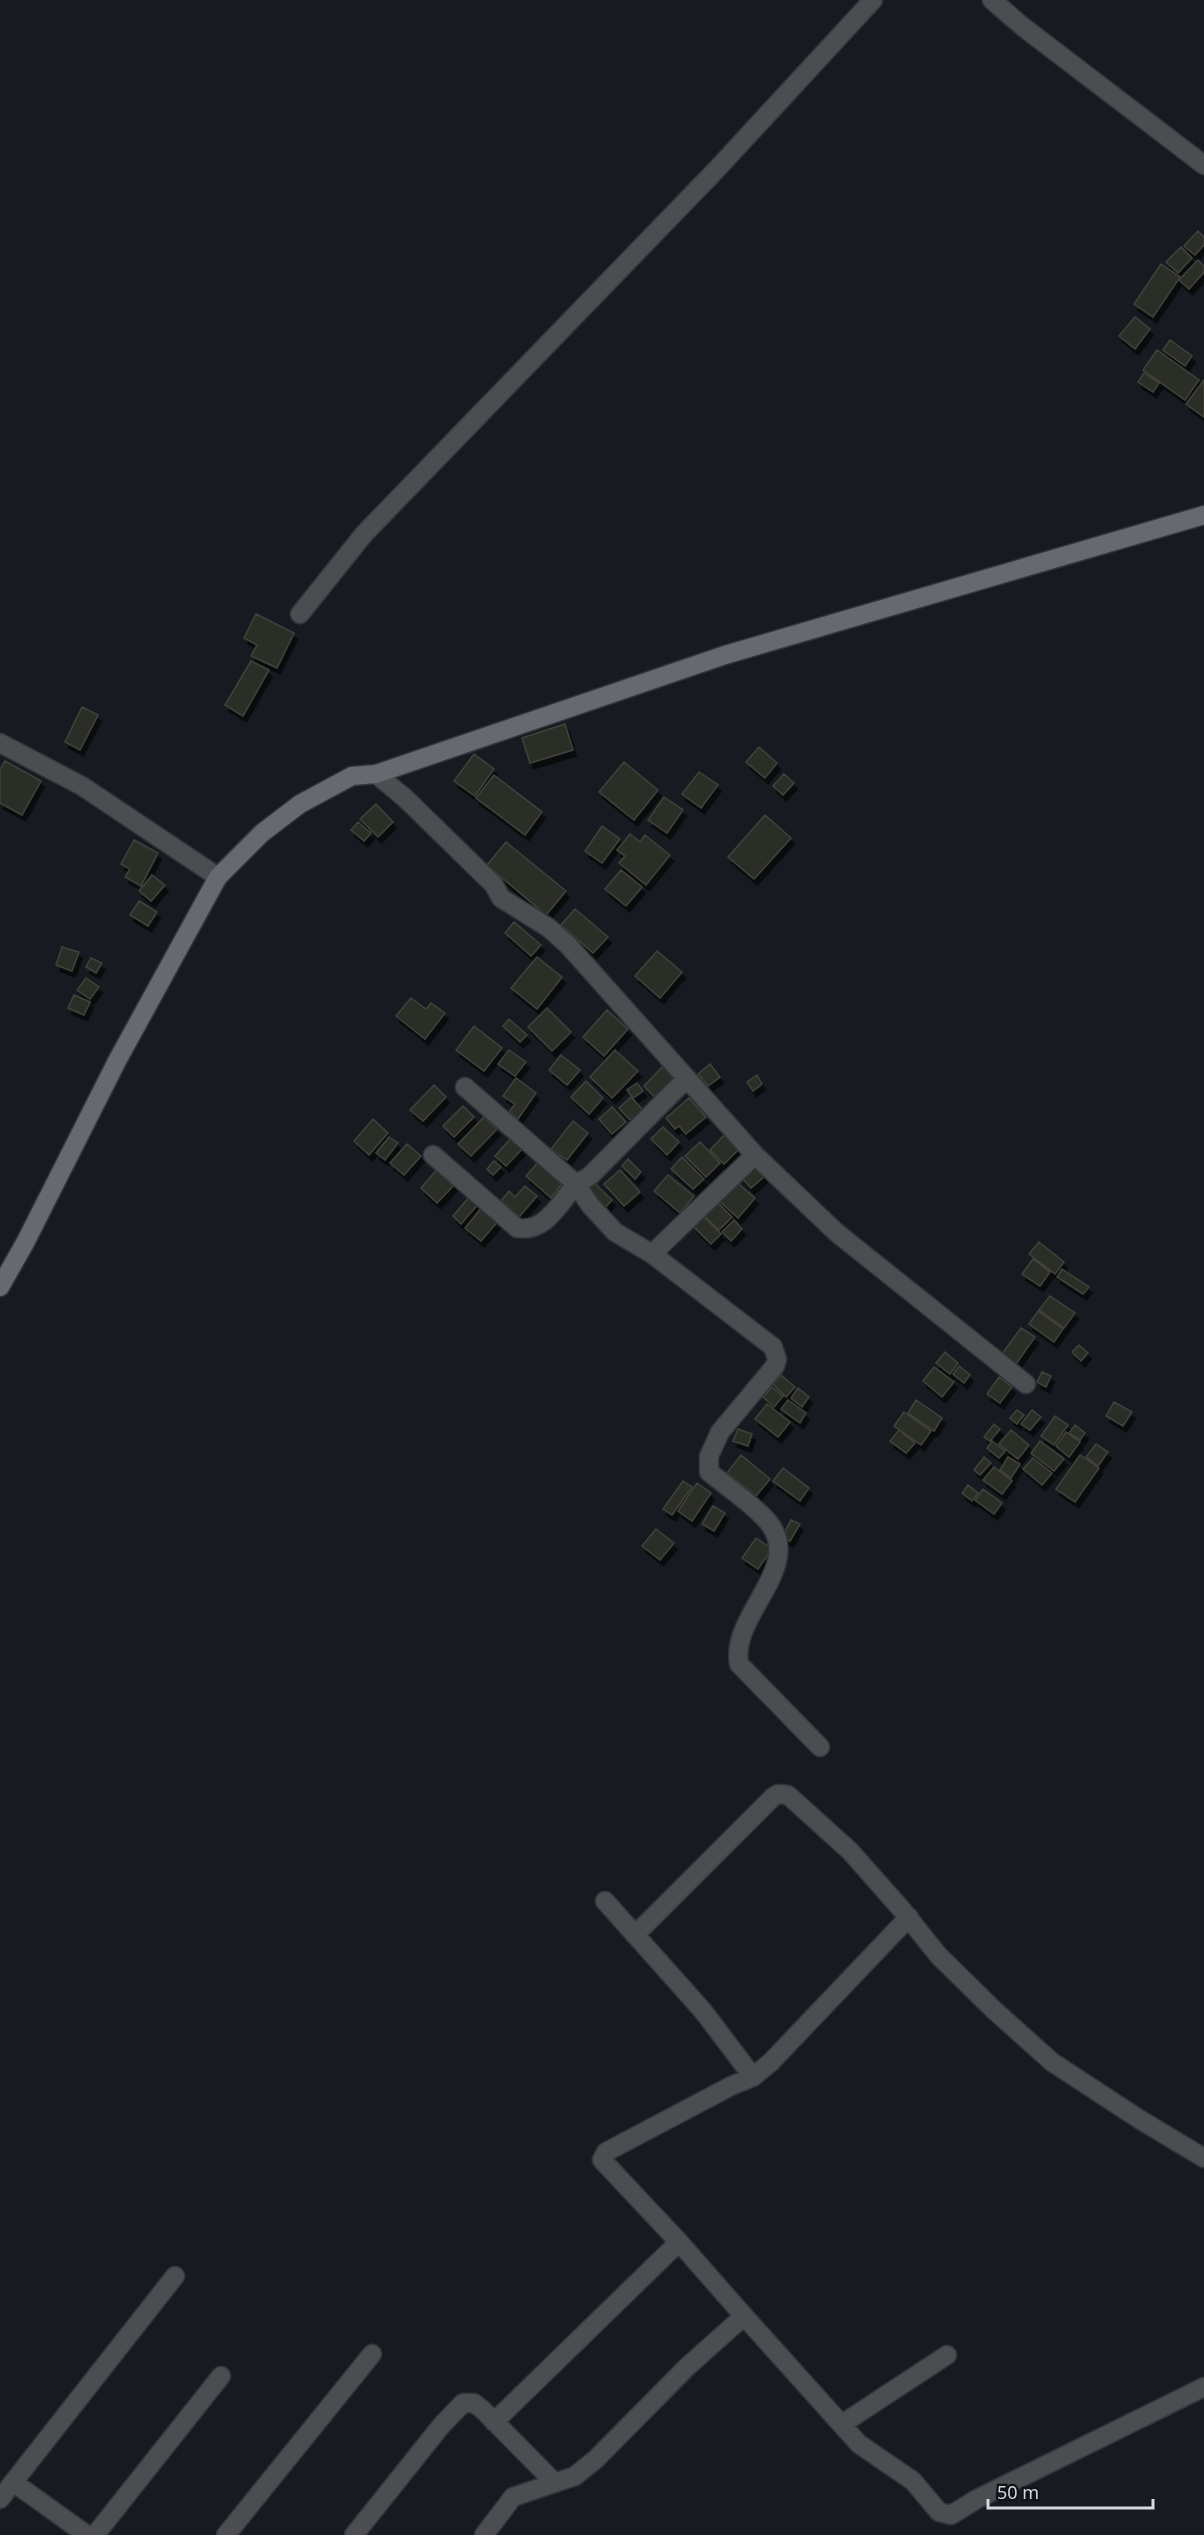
<svg xmlns="http://www.w3.org/2000/svg" width="1204" height="2535" font-family="'Noto Sans',sans-serif">
  <style>
    .building { fill: #2b2e26; stroke: #40433b; stroke-width: 1.5; filter: url(#shadow) }
    .lines { fill: none; stroke-linecap: round; stroke-linejoin: round }
    .street-casing { stroke: #32353b; stroke-width: 21 }
    .secondary-casing { stroke: #32353b; stroke-width: 21 }
    .street { stroke: #4b4d50; stroke-width: 18 }
    .secondary { stroke: #66696f; stroke-width: 18 }
  </style>
  <defs>
    <filter id="shadow"><feDropShadow dx="3.5" dy="6" stdDeviation="0" flood-color="#0009"/></filter>
  </defs>
  <rect width="100%" height="100%" fill="#171b21"/>
  <!-- building -->
  <path class="building" d="M1198 231 1204 237V245L1195 255 1184 246Z
    M1181 247 1192 258 1178 273 1166 262Z
    M1198 260 1204 266V272L1189 289 1179 280Z
    M1161 264 1180 277 1153 317 1134 304Z
    M1135 317 1150 329 1135 349 1119 336Z
    M1170 340 1192 356 1185 366 1163 350Z
    M1157 350 1199 380 1185 400 1143 370Z
    M1144 373 1159 383 1153 392 1138 382Z
    M1204 380V417L1186 404Z
    M256 614 294 633 277 668 251 656 257 645 244 638Z
    M251 661 269 670 243 716 225 705Z
    M82 707 98 715 80 750 65 742Z
    M565 724 573 750 530 763 522 738Z
    M759 747 777 763 765 778 746 762Z
    M474 754 494 769 475 796 454 781Z
    M5 761 41 781 22 815 0 803V770Z
    M624 762 658 790 634 820 599 792Z
    M699 772 718 785 701 808 682 794Z
    M784 774 794 783 783 795 773 786Z
    M494 775 542 812 525 835 476 798Z
    M664 797 683 810 667 833 648 820Z
    M376 804 393 822 378 837 360 819Z
    M765 815 791 838 754 879 728 857Z
    M358 822 371 833 364 841 351 830Z
    M602 826 620 839 602 863 585 851Z
    M630 834 640 842 645 835 670 855 646 885 619 863 625 856 617 850Z
    M134 840 158 853 141 886 125 877 130 869 121 864Z
    M506 842 566 891 546 915 487 865Z
    M621 870 642 887 626 906 605 889Z
    M152 875 165 885 151 901 139 891Z
    M139 901 157 912 148 926 130 915Z
    M575 909 608 937 593 953 561 925Z
    M514 922 541 945 531 956 505 933Z
    M62 947 79 952 72 971 56 965Z
    M657 951 682 972 660 998 635 976Z
    M537 957 562 977 537 1009 511 988Z
    M91 958 102 963 96 973 86 967Z
    M86 978 99 987 90 999 77 990Z
    M74 995 90 1002 84 1015 68 1008Z
    M411 998 426 1009 431 1003 445 1013 425 1039 396 1016Z
    M547 1008 571 1032 552 1051 528 1027Z
    M607 1010 628 1029 604 1056 583 1037Z
    M509 1019 527 1035 520 1042 503 1026Z
    M474 1026 502 1048 484 1071 456 1050Z
    M509 1050 526 1062 515 1076 498 1064Z
    M615 1050 638 1071 612 1098 590 1077Z
    M561 1055 580 1070 567 1085 549 1070Z
    M710 1064 720 1077 708 1086 698 1074Z
    M663 1066 676 1079 656 1099 644 1086Z
    M757 1075 762 1084 753 1091 747 1082Z
    M516 1078 536 1093 518 1119 509 1112 515 1104 503 1096Z
    M586 1081 603 1098 589 1114 571 1097Z
    M637 1083 643 1091 633 1098 627 1090Z
    M434 1085 446 1097 423 1121 410 1110Z
    M631 1097 644 1111 632 1122 619 1108Z
    M689 1098 706 1117 686 1134 679 1126 675 1129 666 1118Z
    M463 1106 474 1117 454 1137 443 1126Z
    M612 1107 626 1122 612 1134 599 1119Z
    M484 1117 497 1129 471 1156 458 1144Z
    M373 1119 388 1133 369 1155 354 1141Z
    M573 1121 588 1133 567 1160 551 1149Z
    M663 1127 679 1142 667 1155 651 1139Z
    M725 1134 740 1148 724 1164 710 1150Z
    M389 1137 398 1143 385 1160 376 1153Z
    M511 1138 523 1148 506 1166 495 1156Z
    M700 1142 720 1163 706 1177 685 1156Z
    M407 1144 421 1156 404 1175 390 1163Z
    M682 1157 704 1179 693 1189 671 1169Z
    M628 1159 641 1172 635 1179 622 1166Z
    M540 1160 564 1181 551 1198 526 1176Z
    M494 1161 501 1167 493 1175 487 1169Z
    M757 1163 766 1175 751 1188 741 1177Z
    M439 1167 455 1184 437 1203 421 1188Z
    M620 1170 640 1192 624 1206 604 1184Z
    M668 1175 694 1196 680 1213 654 1191Z
    M590 1179 612 1200 604 1209 581 1188Z
    M734 1180 755 1198 738 1218 717 1199Z
    M525 1186 537 1196 519 1217 501 1201 509 1191 515 1197Z
    M470 1196 479 1203 461 1224 453 1216Z
    M713 1198 732 1217 719 1230 699 1211Z
    M483 1206 499 1220 481 1241 465 1228Z
    M704 1217 721 1234 711 1244 694 1227Z
    M734 1220 742 1229 731 1241 722 1232Z
    M1039 1242 1064 1262 1055 1274 1029 1254Z
    M1033 1259 1050 1272 1040 1286 1022 1274Z
    M1062 1269 1089 1287 1083 1294 1057 1277Z
    M1050 1296 1075 1313 1064 1328 1039 1310Z
    M1038 1311 1063 1329 1054 1342 1029 1324Z
    M1021 1328 1035 1337 1016 1364 1002 1354Z
    M1079 1345 1088 1353 1081 1361 1072 1352Z
    M945 1352 958 1363 950 1374 936 1363Z
    M959 1366 970 1375 964 1383 953 1374Z
    M934 1367 954 1382 942 1397 923 1381Z
    M1042 1372 1051 1376 1046 1387 1037 1382Z
    M781 1375 795 1387 786 1397 773 1384Z
    M999 1377 1012 1387 1000 1403 987 1394Z
    M772 1387 783 1396 774 1407 763 1397Z
    M798 1388 809 1397 802 1407 791 1398Z
    M788 1400 806 1413 800 1423 781 1409Z
    M916 1400 942 1418 934 1431 908 1413Z
    M1114 1402 1132 1412 1123 1426 1106 1416Z
    M767 1404 790 1422 778 1437 755 1419Z
    M1017 1410 1024 1415 1017 1424 1010 1418Z
    M1032 1410 1041 1417 1030 1430 1021 1424Z
    M904 1412 931 1431 921 1445 894 1426Z
    M1055 1416 1068 1425 1054 1445 1041 1436Z
    M994 1424 1000 1429 990 1441 984 1437Z
    M1075 1425 1085 1433 1080 1440 1069 1433Z
    M738 1429 752 1434 748 1446 733 1441Z
    M899 1430 915 1443 906 1453 890 1441Z
    M1011 1430 1029 1445 1018 1459 999 1444Z
    M1066 1432 1080 1442 1069 1457 1056 1446Z
    M992 1441 1005 1451 999 1458 987 1448Z
    M1040 1441 1064 1459 1054 1471 1031 1453Z
    M1096 1444 1108 1452 1098 1466 1086 1457Z
    M741 1455 770 1479 756 1496 727 1473Z
    M1080 1455 1099 1468 1075 1502 1056 1489Z
    M984 1457 991 1463 980 1475 974 1470Z
    M1008 1457 1020 1464 1011 1478 1000 1470Z
    M1033 1458 1052 1473 1042 1485 1023 1469Z
    M994 1467 1012 1481 1002 1494 983 1480Z
    M783 1468 809 1488 800 1501 773 1481Z
    M683 1481 692 1487 672 1515 663 1509Z
    M697 1483 711 1493 692 1521 678 1511Z
    M968 1485 978 1493 972 1501 962 1493Z
    M983 1489 1002 1503 994 1514 975 1500Z
    M713 1506 725 1513 714 1531 702 1524Z
    M791 1520 800 1524 790 1541 782 1537Z
    M656 1529 674 1543 660 1560 642 1546Z
    M756 1538 772 1549 758 1569 742 1558Z"/>
  <g class="lines">
    <defs>
      <path id="street" d="M992 0 1022 26 1204 165
        M300 614 364 534 717 169 873 0
        M0 743 82 786 218 877
        M376 774 405 798 494 885 501 898 549 928 568 945 755 1155 837 1233 1026 1384
        M686 1079 590 1176 576 1184 590 1205 615 1232 652 1254 773 1347 777 1359 775 1366 720 1432 709 1456V1472C725 1485 758 1508 769 1523 804 1568 730 1615 739 1664L820 1747
        M433 1155 517 1228C545 1233 559 1204 576 1184L465 1087
        M652 1254 755 1155
        M605 1901 703 2011 753 2077
        M635 1935 773 1797 778 1794 788 1795 850 1851 903 1911 938 1955 994 2010 1052 2062 1139 2119 1204 2158
        M679 2242 744 2316
        M494 2422 679 2242 602 2160 606 2152 731 2086 753 2077 771 2062 909 1917
        M842 2424 947 2355
        M13 2482 87 2535
        M0 2499 175 2276
        M95 2535 221 2376
        M226 2535 372 2354
        M354 2535 441 2426 463 2403H474L483 2410 555 2483
        M484 2535 513 2497 575 2476 596 2459 687 2367 744 2316 859 2444 913 2481 939 2512 951 2515 977 2499 1204 2387"/>
      <path id="secondary" d="M0 1287 25 1243 117 1061 218 877 262 833 300 804 352 776 376 774 725 655 1204 515"/>
    </defs>
    <!-- street casing -->
    <use href="#street" class="street-casing"/>
    <!-- secondary casing -->
    <use href="#secondary" class="secondary-casing"/>
    <!-- street -->
    <use href="#street" class="street"/>
    <!-- secondary -->
    <use href="#secondary" class="secondary"/>
  </g>
  <!-- scale -->
  <path d="M988 2499v9h165v-9" fill="none" stroke="#d6d8dd" stroke-width="3"/>
  <text x="997" y="2499" font-size="18" fill="#d6d8dd" stroke="#0f1218" stroke-width="4.5" paint-order="stroke">50 m</text>
</svg>
